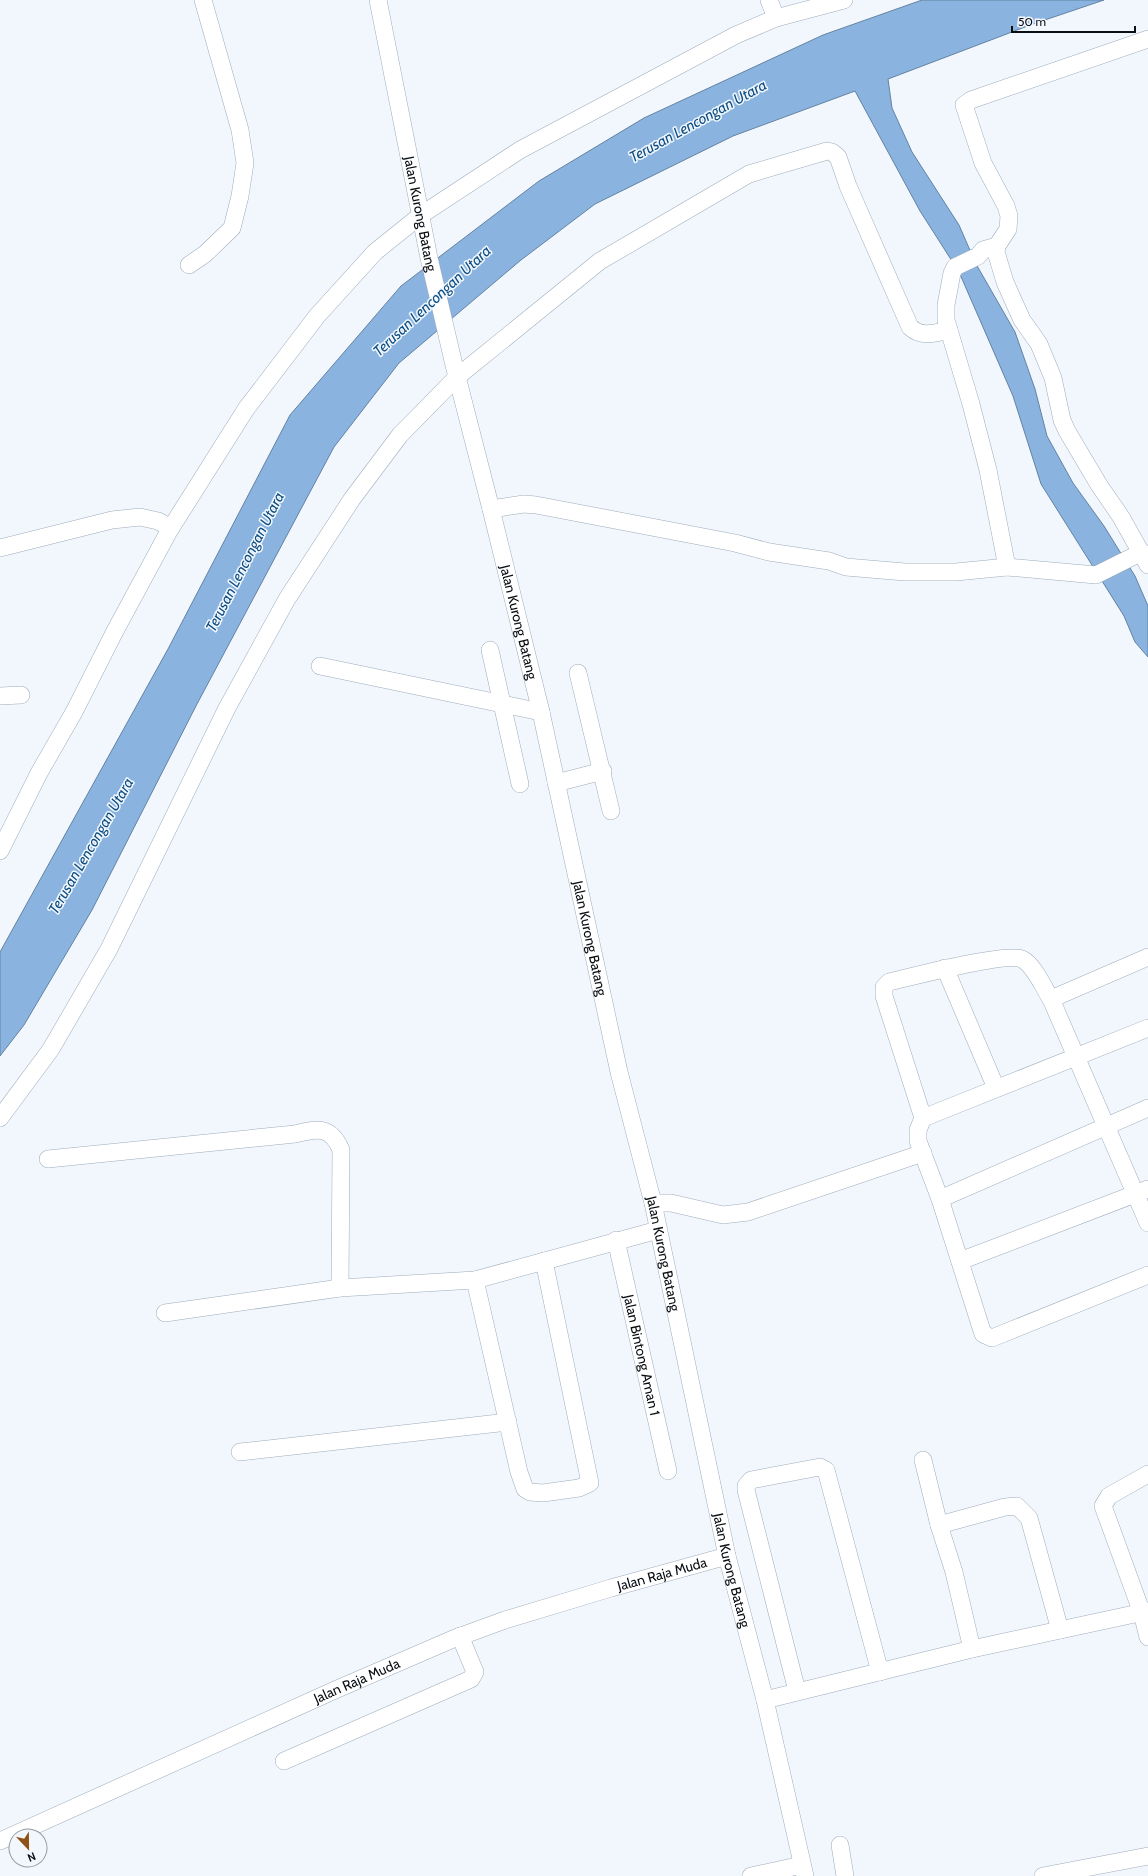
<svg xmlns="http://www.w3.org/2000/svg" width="1148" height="1876" font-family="Cabin,sans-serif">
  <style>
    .water { fill: #8ab4df; stroke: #6382a2 }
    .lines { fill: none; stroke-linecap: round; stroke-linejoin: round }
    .minor-casing { stroke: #9facbb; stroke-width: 18 }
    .minor { stroke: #fff; stroke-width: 17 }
    .labels { text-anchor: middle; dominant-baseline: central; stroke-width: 3; stroke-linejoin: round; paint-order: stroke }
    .street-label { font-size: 14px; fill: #090e13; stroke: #f1f7fd }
    .water-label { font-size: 15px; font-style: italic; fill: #0d4d82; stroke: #f1f7fd }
  </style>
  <rect width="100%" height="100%" fill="#f1f7fd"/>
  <!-- water -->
  <path class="water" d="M922 0H1104L1033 24 888 79 892 108 912 152 959 225 976 264 1015 332 1035 389 1047 436 1073 483 1104 526 1135 576 1148 606V657L1135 642 1124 616 1041 484 1013 396 959 272 920 211 855 91 733 136 595 204 521 260 399 363 334 447 197 704 92 910 24 1025 0 1056V952L168 649 290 415 401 286 539 181 644 118 823 35Z"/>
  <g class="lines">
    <defs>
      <g id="minor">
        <path id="s1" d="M378 0 429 258 454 365 491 509 541 712 619 1072 653 1203 727 1556 765 1700 805 1876"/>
        <path d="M769 0 776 18"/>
        <path d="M1148 39 971 100 964 105 983 163 1006 206 1009 216 1008 229 997 246 996 252 1005 282 1022 320 1039 344 1053 378 1062 420 1067 431 1099 485 1121 517 1148 565"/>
        <path d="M189 265 205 254 232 228 240 196 245 163 240 130 203 0"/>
        <path d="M491 509 524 504 536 505 735 543 769 552 829 561 846 567 905 572H956L1007 567 988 470 971 404 946 320V305L952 273 955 267 978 256 983 250 997 246"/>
        <path d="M0 548 112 520 140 517 158 521 171 528"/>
        <path d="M1007 567 1096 575 1142 552"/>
        <path d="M490 650 520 784"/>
        <path d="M320 666 541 712"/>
        <path d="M578 673 611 811"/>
        <path d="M0 696 21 695"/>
        <path d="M556 783 603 771"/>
        <path d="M0 851 39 773 74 712 115 631 169 531 246 409 317 316 375 252 421 215 520 150 736 35 776 18 844 0"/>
        <path d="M945 968 996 1088"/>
        <path d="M1051 999 1148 957"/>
        <path d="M0 1118 51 1049 109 949 227 708 287 599 352 499 400 435 457 377 600 261 749 174 827 151 832 152 838 157 848 186 910 327C922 338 934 333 949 330"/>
        <path d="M923 1118 1148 1028"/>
        <path d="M48 1159 295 1134C318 1128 331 1126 341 1150L340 1288"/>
        <path d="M940 1199 1148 1108"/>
        <path d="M653 1203H671L723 1215 748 1212 923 1153"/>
        <path d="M1148 1223 1051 999C1043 987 1035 966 1022 959 1006 952 911 977 889 982L884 987V996L923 1118 918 1130V1141L940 1199 983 1334 992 1338 1148 1275"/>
        <path id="s2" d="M616 1240 668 1471"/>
        <path d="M960 1261 1148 1189"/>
        <path d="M475 1280 519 1472 525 1489 530 1492 543 1493 579 1488 590 1483 544 1261"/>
        <path d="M165 1313 340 1288 475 1280 658 1230"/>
        <path d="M240 1452 508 1422"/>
        <path d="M923 1460 939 1525 954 1572 972 1649"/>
        <path d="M1148 1474 1109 1496 1103 1506 1142 1613 1148 1637"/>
        <path d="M939 1525 1005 1507 1017 1506 1029 1518 1060 1630"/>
        <path d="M797 1691 746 1490V1486L751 1480 820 1467 826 1470 880 1672"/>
        <path d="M765 1700 972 1649 1148 1611"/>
        <path d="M284 1761 471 1679 475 1672 460 1636"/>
        <path id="s3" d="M0 1841 335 1690 453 1639 505 1620 611 1588 727 1556"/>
        <path d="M840 1845 845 1876"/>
        <path d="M751 1876 802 1865"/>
        <path d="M1043 1876 1148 1856"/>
      </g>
    </defs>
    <!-- minor casing -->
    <use href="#minor" class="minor-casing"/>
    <!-- minor -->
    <use href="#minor" class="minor"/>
  </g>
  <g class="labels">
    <!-- street labels -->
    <g class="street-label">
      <text stroke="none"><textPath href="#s1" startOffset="218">Jalan Kurong Batang</textPath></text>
      <text stroke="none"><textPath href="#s1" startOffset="638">Jalan Kurong Batang</textPath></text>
      <text stroke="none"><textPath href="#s1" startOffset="962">Jalan Kurong Batang</textPath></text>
      <text stroke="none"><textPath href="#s1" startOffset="1286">Jalan Kurong Batang</textPath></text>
      <text stroke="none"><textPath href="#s2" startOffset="118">Jalan Bintong Aman 1</textPath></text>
      <text stroke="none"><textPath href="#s1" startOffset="1610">Jalan Kurong Batang</textPath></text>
      <text stroke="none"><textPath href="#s3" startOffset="715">Jalan Raja Muda</textPath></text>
      <text stroke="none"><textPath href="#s3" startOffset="391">Jalan Raja Muda</textPath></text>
    </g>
    <!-- water labels -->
    <g class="water-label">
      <text transform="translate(698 121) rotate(-29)">Terusan Lencongan Utara</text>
      <text transform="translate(432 301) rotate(-43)">Terusan Lencongan Utara</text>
      <text transform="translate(245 562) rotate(-63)">Terusan Lencongan Utara</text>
      <text transform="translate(91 846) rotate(-60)">Terusan Lencongan Utara</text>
    </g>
  </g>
  <!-- north arrow -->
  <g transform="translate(28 1848) rotate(158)"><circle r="19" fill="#f1f7fd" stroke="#949a9f"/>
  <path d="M0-3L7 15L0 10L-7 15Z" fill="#905117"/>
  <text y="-6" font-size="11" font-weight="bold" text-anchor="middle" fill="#090e13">N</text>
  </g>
  <!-- scale -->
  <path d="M1012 26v6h123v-6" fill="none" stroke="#090e13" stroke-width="2"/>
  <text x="1018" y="26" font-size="12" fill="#090e13" stroke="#f1f7fd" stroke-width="3" paint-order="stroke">50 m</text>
</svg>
